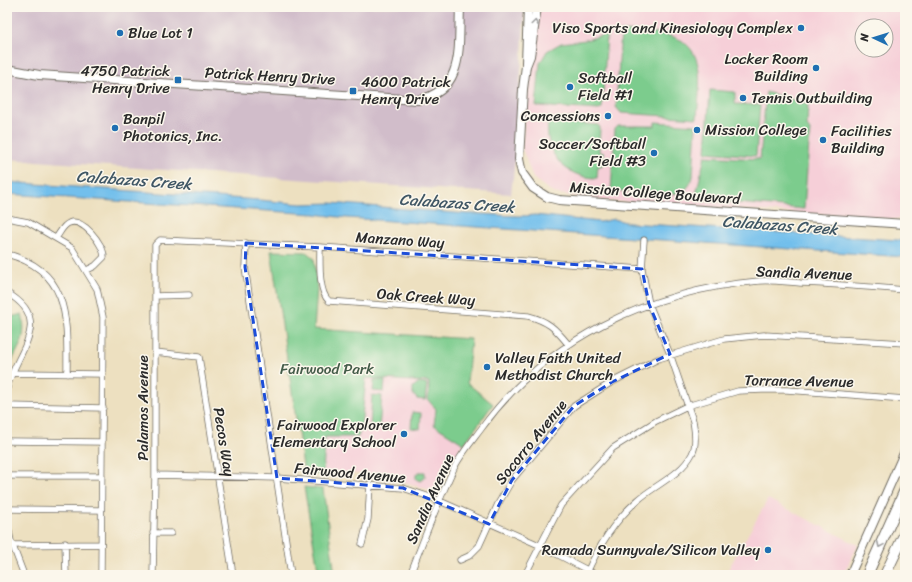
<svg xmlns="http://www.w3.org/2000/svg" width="912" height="582" font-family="Sriracha,sans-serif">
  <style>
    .built { fill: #f6cfd8; fill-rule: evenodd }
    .industrial { fill: #d1bdca }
    .green { fill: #7ccc8d; stroke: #547c5c }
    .water { fill: #72bfec; stroke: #4e758c }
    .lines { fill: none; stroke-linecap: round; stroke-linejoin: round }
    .street-casing { stroke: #6f6a5f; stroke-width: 7 }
    .secondary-casing { stroke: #6f6a5f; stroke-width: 10 }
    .highway-casing { stroke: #6f6a5f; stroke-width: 12 }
    .street { stroke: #fff; stroke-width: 5.5 }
    .secondary { stroke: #fff; stroke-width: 8 }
    .highway { stroke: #fff; stroke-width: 10 }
    .oneway { stroke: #a0a0a0 }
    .marked { fill: none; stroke: #1d4ed8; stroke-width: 3; stroke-dasharray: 8 5; stroke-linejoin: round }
    .poi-dot { fill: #1f6fb2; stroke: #fbf7ec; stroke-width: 1.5 }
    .labels { text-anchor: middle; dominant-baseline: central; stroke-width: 3; stroke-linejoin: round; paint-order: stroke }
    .poi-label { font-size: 15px; fill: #2b2b2b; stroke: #fbf7ec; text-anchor: start }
    .street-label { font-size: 15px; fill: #2b2b2b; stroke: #fbf7ec }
    .park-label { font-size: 15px; fill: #435b48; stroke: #fbf7ec }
    .water-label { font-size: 16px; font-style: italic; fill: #405765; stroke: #fbf7ec }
  </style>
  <rect width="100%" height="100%" fill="#fbf7ec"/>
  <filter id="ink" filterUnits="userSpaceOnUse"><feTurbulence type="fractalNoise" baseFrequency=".025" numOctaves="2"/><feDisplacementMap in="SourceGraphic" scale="8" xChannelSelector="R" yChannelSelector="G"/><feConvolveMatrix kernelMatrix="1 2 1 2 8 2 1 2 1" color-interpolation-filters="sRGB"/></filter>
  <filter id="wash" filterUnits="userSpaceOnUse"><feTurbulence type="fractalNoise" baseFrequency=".012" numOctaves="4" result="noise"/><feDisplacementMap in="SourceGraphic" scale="16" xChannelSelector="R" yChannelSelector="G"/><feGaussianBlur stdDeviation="0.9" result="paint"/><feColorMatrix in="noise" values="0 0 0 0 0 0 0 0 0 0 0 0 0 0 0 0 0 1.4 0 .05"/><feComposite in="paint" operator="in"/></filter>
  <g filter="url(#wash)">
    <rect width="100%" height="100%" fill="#ede0c0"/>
    <!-- built -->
    <path class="built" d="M540 7H905V220L607 201 553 193 533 178 522 148 528 77ZM862 26H886V50H862Z
      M366 378 429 382 428 400 436 408 435 425 463 443 436 490 433 491 405 482 365 478 361 474 327 472 323 475 325 437 361 427Z
      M768 499 858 545 843 575H725Z"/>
    <!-- industrial -->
    <path class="industrial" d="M7 7H525L516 151 511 194 7 159Z"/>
    <!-- green -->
    <path class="green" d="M621 31C636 32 653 31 667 35 709 45 699 86 697 118L621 113 616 107Z
      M607 34 602 108 599 110 536 106 540 63 547 51 561 43 586 40Z
      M710 90 735 92V104L760 105 756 156 706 152Z
      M766 92 808 104 807 126 810 130 804 209 695 199 705 156 760 159Z
      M561 118H574V123L598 125 600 127 599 152 604 153 602 166H598L597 178C565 178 544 153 548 122H561Z
      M655 122 696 125 693 177C691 183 688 189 681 192 669 198 627 191 611 190L615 129 618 126H655Z
      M271 251 306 252 314 258 317 289 314 329 471 339 467 383 493 404 464 444 434 425 436 409 428 400 429 382 366 378 361 427 358 437H325L323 475 304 473Z
      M22 314C28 342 17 347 7 371V318Z
      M374 380H385L384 392 373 391Z
      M418 383 427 384 425 400 417 399 413 394V387Z
      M372 395 382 396 379 428 370 427Z
      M412 412 421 413 420 429 411 428Z
      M419 472H425V477L420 481 416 479V474Z
      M304 487 323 489 335 575H319Z"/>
    <!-- water -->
    <path class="water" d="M7 182 259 200 301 204 331 203 468 214C490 213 512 218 535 215L600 222 614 219 629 223 898 240 905 242V257L347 218 314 214 7 194Z"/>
  </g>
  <g filter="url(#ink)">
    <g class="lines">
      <defs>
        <path id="street" d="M7 218 28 222 72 248 97 289 103 317 101 575
          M56 238C60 233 63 225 69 223 82 217 104 244 104 257L95 266 87 270
          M246 243 245 267 291 575
          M320 247C320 260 318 292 329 301L528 316C548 321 555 328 568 344
          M7 254C71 271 67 320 67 374
          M7 293C55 320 16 352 7 388
          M155 296 189 295
          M155 352 199 357 233 575
          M11 373 103 374
          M7 406 103 408
          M7 441 102 442
          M155 475 277 478 403 488 433 498 539 545 597 575
          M7 476H102
          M7 509 101 510
          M7 522 11 541 24 575
          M153 533H171
          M65 543 66 575
          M362 544 368 519 370 484
          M13 545 101 544
          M460 560 469 556 479 546 498 504 512 480 574 406 612 382 658 359 724 339 764 335 905 343
          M153 575 155 475V245L160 240 320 247 642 269
          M410 575C424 538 438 501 455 466 462 453 472 441 481 429 547 338 648 291 759 281 772 280 786 282 800 283 835 284 870 287 905 290
          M525 575 561 505 613 448 656 421 687 406 738 391 762 390H787L905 399
          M586 575C598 547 615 520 638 500 655 485 681 475 692 454 697 445 695 432 693 421L670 354 649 304 642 269 644 240"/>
        <path id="secondary" d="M537 7 530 56 526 66 523 89 519 159 522 173 533 188 547 197 559 200 905 224
          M526 63 528 7
          M7 69 39 75 418 100C466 90 458 46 460 7
          M850 575 905 451"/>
        <path id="highway" d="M867 575 905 490
          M885 575 905 533"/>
      </defs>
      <!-- street casing -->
      <use href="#street" class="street-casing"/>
      <!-- secondary casing -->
      <use href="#secondary" class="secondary-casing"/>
      <!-- highway casing -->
      <use href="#highway" class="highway-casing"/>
      <!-- street -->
      <use href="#street" class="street"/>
      <!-- secondary -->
      <use href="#secondary" class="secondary"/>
      <!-- highway -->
      <use href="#highway" class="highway"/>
    </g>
    <!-- one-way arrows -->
    <defs><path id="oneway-chevron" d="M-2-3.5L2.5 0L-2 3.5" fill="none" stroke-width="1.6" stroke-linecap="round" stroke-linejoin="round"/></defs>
    <g class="oneway">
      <use href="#oneway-chevron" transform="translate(535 23) rotate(-82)"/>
      <use href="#oneway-chevron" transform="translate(880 545) rotate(114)"/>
    </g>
  </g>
  <!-- marked area -->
  <path class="marked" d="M246 243 642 269 649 304 670 354 612 382 574 406 512 480 489 524 403 488 277 478 245 267Z"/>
  <!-- markers -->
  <g class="poi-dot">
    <circle cx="801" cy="28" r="4"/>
    <circle cx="120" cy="33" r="4"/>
    <circle cx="816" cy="68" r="4"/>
    <rect x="174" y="76" width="8" height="8" rx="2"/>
    <circle cx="570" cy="87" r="4"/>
    <rect x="349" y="87" width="8" height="8" rx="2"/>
    <circle cx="743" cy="98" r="4"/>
    <circle cx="608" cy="116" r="4"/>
    <circle cx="115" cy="128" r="4"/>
    <circle cx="697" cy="130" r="4"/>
    <circle cx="823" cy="140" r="4"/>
    <circle cx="654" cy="153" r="4"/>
    <circle cx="487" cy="367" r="4"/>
    <circle cx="404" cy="434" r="4"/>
    <circle cx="768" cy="550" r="4"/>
  </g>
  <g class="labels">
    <!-- poi labels -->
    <g class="poi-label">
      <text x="793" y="28" text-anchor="end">Viso Sports and Kinesiology Complex</text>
      <text x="128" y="33">Blue Lot 1</text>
      <text x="808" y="59" text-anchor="end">Locker Room<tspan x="808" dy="17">Building</tspan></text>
      <text x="170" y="71" text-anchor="end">4750 Patrick<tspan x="170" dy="17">Henry Drive</tspan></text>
      <text x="578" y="78">Softball<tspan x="578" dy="17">Field #1</tspan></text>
      <text x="361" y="82">4600 Patrick<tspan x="361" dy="17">Henry Drive</tspan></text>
      <text x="751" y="98">Tennis Outbuilding</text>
      <text x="600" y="116" text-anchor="end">Concessions</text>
      <text x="123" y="119">Banpil<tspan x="123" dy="17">Photonics, Inc.</tspan></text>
      <text x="705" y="130">Mission College</text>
      <text x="831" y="131">Facilities<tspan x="831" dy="17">Building</tspan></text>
      <text x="646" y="144" text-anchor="end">Soccer/Softball<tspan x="646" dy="17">Field #3</tspan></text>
      <text x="495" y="358">Valley Faith United<tspan x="495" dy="17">Methodist Church</tspan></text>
      <text x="396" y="425" text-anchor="end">Fairwood Explorer<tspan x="396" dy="17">Elementary School</tspan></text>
      <text x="760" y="550" text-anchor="end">Ramada Sunnyvale/Silicon Valley</text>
    </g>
    <!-- street labels -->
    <g class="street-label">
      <text transform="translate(270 76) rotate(3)">Patrick Henry Drive</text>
      <text transform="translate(655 193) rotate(4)">Mission College Boulevard</text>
      <text transform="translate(400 240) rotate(4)">Manzano Way</text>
      <text transform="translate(804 273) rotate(2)">Sandia Avenue</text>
      <text transform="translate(426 297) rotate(4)">Oak Creek Way</text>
      <text transform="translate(799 381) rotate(1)">Torrance Avenue</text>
      <text transform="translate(143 408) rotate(-90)">Palamos Avenue</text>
      <text transform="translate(224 442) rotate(81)">Pecos Way</text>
      <text transform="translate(531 442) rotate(-51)">Socorro Avenue</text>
      <text transform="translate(350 473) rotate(5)">Fairwood Avenue</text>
      <text transform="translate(430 499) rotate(-66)">Sandia Avenue</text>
    </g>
    <!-- park labels -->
    <g class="park-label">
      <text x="327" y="369">Fairwood Park</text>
    </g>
    <!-- water labels -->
    <g class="water-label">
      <text transform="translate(134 180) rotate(4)">Calabazas Creek</text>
      <text transform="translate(457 203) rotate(4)">Calabazas Creek</text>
      <text transform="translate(780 225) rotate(4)">Calabazas Creek</text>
    </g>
  </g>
  <!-- margin -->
  <rect width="912" height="582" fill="none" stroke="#fbf7ec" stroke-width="24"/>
  <!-- north arrow -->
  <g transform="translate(874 38) rotate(274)"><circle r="19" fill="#fbf7ec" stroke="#a8a59f"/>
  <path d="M0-3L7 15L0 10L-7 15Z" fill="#1f6fb2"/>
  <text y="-6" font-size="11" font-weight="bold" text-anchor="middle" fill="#2b2b2b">N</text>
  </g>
</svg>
